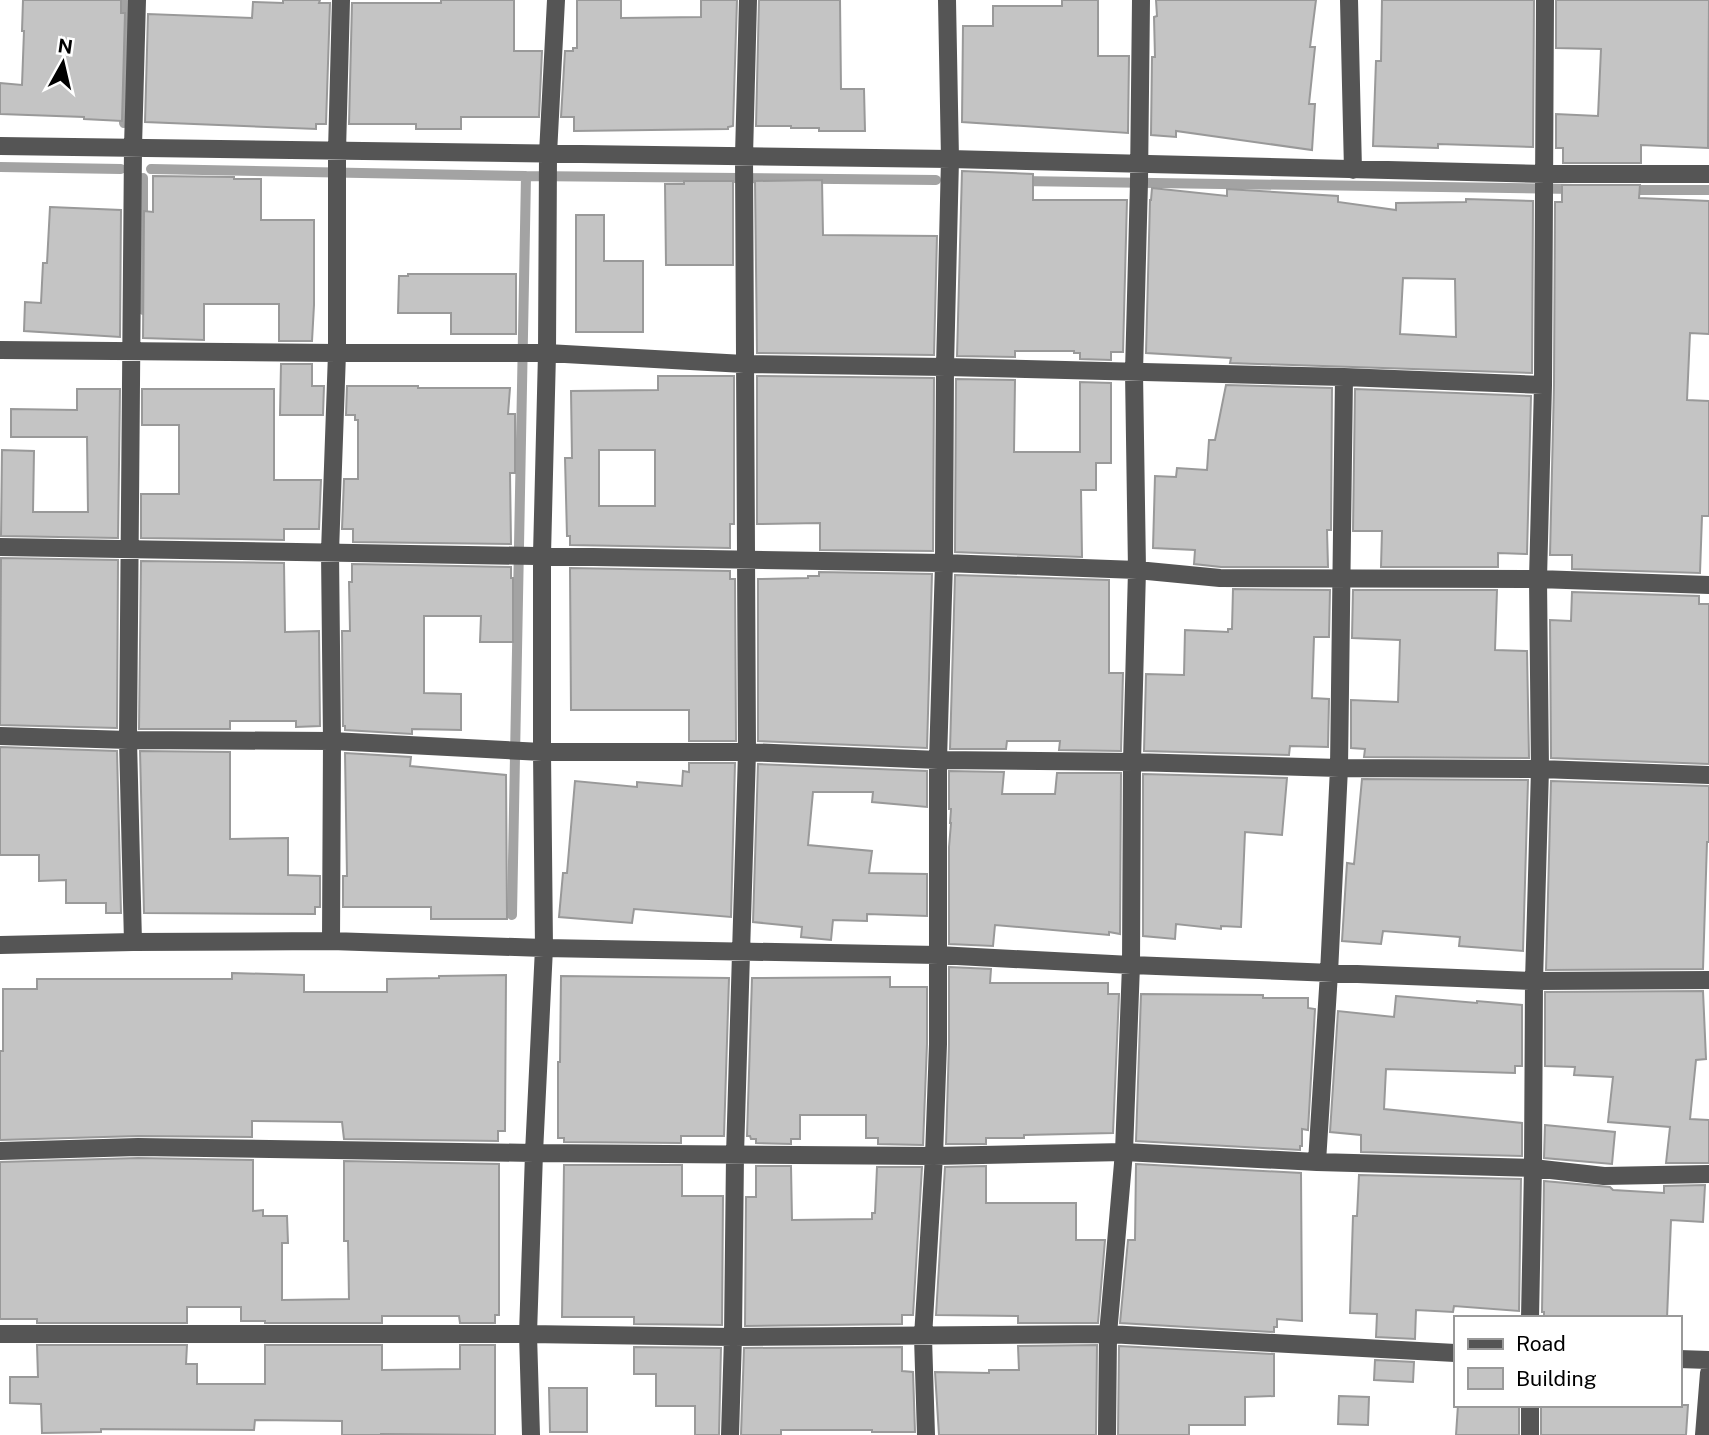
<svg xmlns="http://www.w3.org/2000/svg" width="1709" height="1435" font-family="'Public Sans',sans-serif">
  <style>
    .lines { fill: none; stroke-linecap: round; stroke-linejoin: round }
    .stream { stroke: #a3a3a3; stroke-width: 10 }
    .building { fill: #c4c4c4; stroke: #999; stroke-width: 2; fill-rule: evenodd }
    .minor { stroke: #555; stroke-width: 18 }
  </style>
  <rect width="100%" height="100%" fill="#fff"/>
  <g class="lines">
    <!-- stream -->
    <path class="stream" d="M124 123 127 0
      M0 167 121 169
      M151 169 526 176 936 180
      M143 178V310
      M1020 181 1574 189
      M1625 190H1709
      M512 915 526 176"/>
  </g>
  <!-- building -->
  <path class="building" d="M23 0H121V13H125L122 121 84 119V117L0 114V83L22 85 24 31H22Z
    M283 0H320L319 3H330L326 124H316V129L145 122 148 14 252 18 253 2 283 3Z
    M441 0H514V51H542L539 117H461V129H416V124H349L352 3H441Z
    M577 0H621V18L701 17V0H737L733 126 728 127V129L574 131V117H561L565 51H573V48H577Z
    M759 0H840L841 89H864L865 131H819V128H791V126H756Z
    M1062 0H1098V56H1129L1128 133 962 122 963 26H993V6H1062Z
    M1156 0H1316L1310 47H1315L1309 104H1315L1312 150 1176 131V137L1151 135 1152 57H1155L1154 17 1157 16Z
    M1382 0H1534L1533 147 1438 144V148L1373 146 1376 61H1381Z
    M1556 0H1709L1708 148 1641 145V163H1563V148H1556V114L1598 116 1601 49 1556 48Z
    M962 171 1033 174V200H1127L1123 352H1111V360L1080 359V353H1074V351H1015V357L957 356Z
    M153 176 234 177V179H261V220H314V305L312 341H279V304H204V340L143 338 144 211 153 212Z
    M822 180 823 235 937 236 934 355 757 353 755 181Z
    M684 181H733V265H666L665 184H684Z
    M1562 185H1640L1639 198 1709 201V334L1690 333 1687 400 1709 401V516H1702L1700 573 1572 569V555H1550L1554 385 1555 202H1562Z
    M1152 188 1227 196V189L1338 196V202L1396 210V203L1466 202V199L1533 201 1532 373 1230 363 1231 358 1146 353 1150 200H1151ZM1403 278 1455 279 1456 337 1400 334Z
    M50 207 121 210 120 337 24 331 25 302 41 303 43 263H47Z
    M576 215H604V261H643V332H576Z
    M408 274H516V334H451V313H398L399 276H408Z
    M281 364H312V386H324L323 415H280Z
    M658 376H734V524H730V548L570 545V536H567L565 458H572L571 391 658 390ZM599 450H655V506H599Z
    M757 376 934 378 933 551 820 550V523L757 524Z
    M956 379 1015 380 1014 452H1080V382L1111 383V463H1096V490H1081L1082 557 955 552Z
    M1226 385 1332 388 1331 530H1327L1328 567H1221L1194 564 1195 550 1153 548 1155 476 1176 477 1177 468 1207 470 1209 440H1215Z
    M347 386H418V388H510L508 414H515V473H510L511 544 353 542V529H342L344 479H358V420H355V415H346Z
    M77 389H120L118 538 1 536 2 450 34 451 33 512H88L87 437H11V409L77 410Z
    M142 389H274V480H321L319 529H284V540L141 538V494H179V425H142Z
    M1355 389 1531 396 1527 554 1498 553V567H1381L1382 531H1353Z
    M1 558 118 560 117 728 0 725Z
    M141 561 284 563 285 632 319 631 320 726 296 727V721H230V729H139Z
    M352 564 511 567V578H513V642H480L481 616H424V693L461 694V730L412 729V734L345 730V726H343L342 631H350L349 582H352Z
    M570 568 730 571V579H735L736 741H689V710H571Z
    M819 572 932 574 927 748 758 741V579L808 578V576H819Z
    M955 575 1109 580V673H1123L1121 751 1059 750 1060 741H1007L1006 749H950Z
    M1233 589 1330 590 1329 637H1314L1312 698 1329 699 1328 747 1290 746 1289 755 1144 751 1146 674 1184 675 1185 630 1228 632V629H1232Z
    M1353 590H1497L1495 650 1527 651 1529 758 1364 757 1365 749 1351 748V700L1398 702 1400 640 1352 638Z
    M1572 592 1699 596V604H1709V764L1551 758 1550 620 1571 621Z
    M0 747 117 751 121 913H106V903H66V880L39 881V855H0Z
    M140 751 230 752V839L288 838V875L320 876V907H315V914L144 913Z
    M345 753 411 757 410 766 506 775 507 919H431V907H343V876H347Z
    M689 763H735L731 917 634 909 632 923 559 917 563 873H567L575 781 637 787V782L682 786 683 771 689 772Z
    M758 764 927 771V807L872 802 873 792H813L808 845 872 851 869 873 927 874V916L867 914V921L833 920 831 940 801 937 802 927 753 922Z
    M949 771 1004 772 1002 794H1055L1057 773H1121L1120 934 1109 932V935L995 925 993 946 949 944V847L951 823H950L951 809H949Z
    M1143 774 1287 778 1282 835 1245 832 1241 927 1221 926V929L1176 924 1175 939 1143 936Z
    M1362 779 1528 780 1523 951 1459 946 1460 937 1383 931 1381 944 1342 941 1347 863 1354 864Z
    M1551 781 1709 786V842H1707L1703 969 1546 970Z
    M949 967 991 969 990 983H1108V994H1119L1113 1133 1024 1135V1138H986V1144H946L949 1044Z
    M232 973 304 975V992H387V979L439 978V976L506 975 505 1131H498V1141L344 1139 342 1122 252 1121V1137L138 1136 0 1140V1051H3V989H37V979H232Z
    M561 976 729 978 724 1136H681V1143L564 1142V1138H558V1062H560Z
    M890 977V987H927V1044L923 1145 878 1144V1138H866V1115H800V1139H791V1144L756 1143V1139H751L750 1136H747L752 978Z
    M1703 991 1706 1059 1696 1060 1690 1119 1709 1120V1163H1666L1670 1127 1608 1122 1613 1077 1574 1075 1575 1067 1545 1066V992Z
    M1141 994 1263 995V998H1308V1008L1315 1009 1308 1130 1302 1129V1146H1300V1150L1136 1141Z
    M1396 996 1477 1003V1001L1522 1005V1066H1515V1073L1386 1069 1384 1109 1522 1123V1156L1361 1152V1135L1330 1132 1338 1011 1394 1017Z
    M1545 1125 1615 1132 1612 1164 1544 1158Z
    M138 1158 253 1160V1211L263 1210V1216H287L288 1243H282V1300L349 1299 348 1241H344V1161L499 1164V1315H495V1323H460L459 1316H382V1323H265V1321H241V1307H187V1323H37V1319H0V1162Z
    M1136 1164 1301 1173 1302 1321 1277 1319V1327H1274V1332L1120 1323 1128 1240H1135Z
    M564 1165H682V1196H723L722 1325 634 1324V1317H562Z
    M756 1166H791L792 1220 872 1219V1213H875L877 1167H922L913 1315H902V1324L745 1326 746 1197H756Z
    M986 1166V1203H1076V1240H1105L1098 1323H1018V1316L936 1315 945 1167Z
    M1359 1175 1521 1179 1519 1311 1454 1306 1453 1312 1416 1310 1415 1339 1376 1337 1377 1314 1350 1313 1353 1216H1357Z
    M1544 1181 1610 1187 1613 1190 1664 1193V1186L1705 1185 1703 1222 1671 1220 1667 1318H1544V1312H1542Z
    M37 1345H187L186 1364H197V1384H265V1345H382V1370L460 1369V1345H495V1435L381 1434V1435H342V1421L255 1420 254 1430 101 1429V1432L42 1433 41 1404 10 1403V1377H38Z
    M1097 1345 1096 1435H939L935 1372 989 1373V1370H1019L1018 1346Z
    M1119 1346 1274 1354V1396L1245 1397V1425H1189V1435H1118Z
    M634 1347 721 1348 719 1435H695V1406H656V1374H634Z
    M902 1347V1371L913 1372 915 1432H872V1430H781V1435H741L744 1348Z
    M1375 1360 1414 1362 1413 1382 1374 1380Z
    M549 1388H587V1432H550Z
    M1339 1396 1369 1397 1368 1425 1338 1424Z
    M1458 1405H1519V1435H1456Z
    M1541 1405H1688L1686 1435H1541Z"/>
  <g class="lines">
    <!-- minor -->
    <path class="minor" d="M1349 0 1353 170
      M0 146 950 159 1545 174H1709
      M0 350 337 353H547L744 364 945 367 1344 377 1543 385
      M0 547 944 563 1137 570 1220 578 1538 579 1709 585
      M0 736 128 740 332 741 542 752H747L938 760 1132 762 1339 768 1540 769 1709 775
      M331 941 332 741 330 552 337 353V151L341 0
      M133 942 128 740 133 147 137 0
      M0 945 133 942 331 941 544 948 938 955 1131 965 1534 981 1709 980
      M0 1151 138 1147 534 1153 934 1156 1124 1152 1317 1162 1533 1168 1604 1176 1709 1174
      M1317 1162 1329 973 1339 768 1344 377
      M1530 1318 1533 1168 1534 981 1540 769 1538 579 1543 385 1545 0
      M0 1334H528L733 1337 1108 1334 1455 1353
      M1679 1359 1709 1360
      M1530 1405V1435
      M531 1435 528 1334 534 1153 544 948 542 752V555L547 353 548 154 556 0
      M730 1435 733 1337 735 1155 747 752 744 156 748 0
      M926 1435 923 1337 934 1156 938 1044V760L944 563 945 367 950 159 947 0
      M1107 1435 1108 1334 1124 1152 1131 965 1132 762 1137 570 1134 372 1139 182 1141 0
      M1704 1435 1709 1373"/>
  </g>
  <!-- legend -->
  <rect x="1454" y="1316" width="228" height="91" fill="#ffffff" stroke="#999999" stroke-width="2"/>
  <rect x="1468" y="1339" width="35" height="10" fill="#555555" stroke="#999999" stroke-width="2"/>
  <text x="1516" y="1351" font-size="21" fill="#000000">Road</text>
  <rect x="1468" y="1368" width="35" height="21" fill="#c4c4c4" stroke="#999999" stroke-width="2"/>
  <text x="1516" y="1386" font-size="21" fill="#000000">Building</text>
  <!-- north arrow -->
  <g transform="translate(63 63) rotate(8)" stroke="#ffffff" stroke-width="5" paint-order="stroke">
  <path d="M0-5L12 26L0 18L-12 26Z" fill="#000000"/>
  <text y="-10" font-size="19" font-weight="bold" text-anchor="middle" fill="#000000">N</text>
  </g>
</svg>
